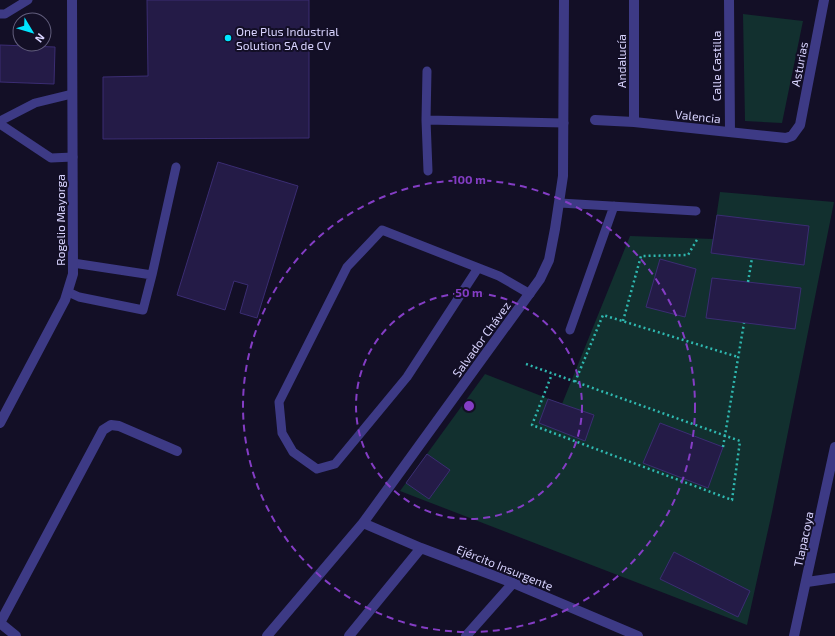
<svg xmlns="http://www.w3.org/2000/svg" width="835" height="636" font-family="'Exo 2',sans-serif">
  <style>
    .green { fill: #12302f }
    .building { fill: #241b47; stroke: #3b2d73 }
    .lines { fill: none; stroke-linecap: round; stroke-linejoin: round }
    .path { stroke: #2fb8b0; stroke-width: 2.5; stroke-dasharray: 2 3; stroke-linecap: butt }
    .service { stroke: #3d3a85; stroke-width: 9 }
    .minor { stroke: #3d3a85; stroke-width: 10 }
    .ring { fill: none; stroke: #843dc5; stroke-width: 2; stroke-dasharray: 7 5 }
    .poi-dot { fill: #00e5ff; stroke: #130f26; stroke-width: 1.5 }
    .labels { text-anchor: middle; dominant-baseline: central; stroke-width: 4; stroke-linejoin: round; paint-order: stroke }
    .poi-label { font-size: 12px; fill: #d9d4ff; stroke: #130f26; text-anchor: start }
    .street-label { font-size: 12px; fill: #d9d4ff; stroke: #130f26 }
    .centre { fill: #843dc5; stroke: #130f26; stroke-width: 2 }
    .ring-label { font-size: 12px; text-anchor: middle; font-weight: bold; fill: #843dc5; stroke: #130f26; stroke-width: 4; stroke-linejoin: round; paint-order: stroke }
  </style>
  <rect width="100%" height="100%" fill="#130f26"/>
  <!-- green -->
  <path class="green" d="M743 14 803 21 782 123 745 121Z
    M720 192 834 202 772 512 747 625 400 491 485 374 562 404 630 236 713 239Z"/>
  <!-- building -->
  <path class="building" d="M147 0H309V138L103 139V77L148 76Z
    M0 45 55 47 54 84 0 82Z
    M218 162 298 186 257 318 240 313 248 285 234 281 225 310 177 295Z
    M717 215 809 226 804 265 711 253Z
    M660 259 696 269 685 317 646 307Z
    M712 278 801 288 795 329 706 318Z
    M548 399 594 415 585 441 539 423Z
    M660 423 723 447 708 488 643 463Z
    M427 454 450 470 429 499 406 483Z
    M674 552 750 591 738 617 660 579Z"/>
  <g class="lines">
    <!-- path -->
    <path class="path" d="M748 282 752 258
      M623 321 641 256 688 255 698 238
      M526 364 740 441 732 500 532 425 552 374
      M575 382 603 315 738 357
      M723 447 744 323"/>
    <!-- service -->
    <path class="service" d="M0 14H5L28 0
      M427 71 426 120 564 123
      M426 120 428 171
      M0 121 35 103 72 94
      M0 124 51 158 73 157
      M560 203 696 211
      M73 263 152 275
      M478 268 407 377 335 464 317 469 293 452 282 433 279 402 347 267 382 230 499 276 530 294
      M68 292 79 297 143 310 152 275 176 167
      M570 330 614 206"/>
    <!-- minor -->
    <path class="minor" d="M729 0 730 132
      M595 120 634 122 786 138 792 136 800 125 824 0
      M634 122V0
      M0 423 65 300 73 274 72 0
      M363 523 421 548 513 583 638 636
      M807 582 835 578
      M0 623 103 430 111 425 119 426 177 451
      M0 623 16 636
      M267 636 363 523 540 279 549 260 555 229 563 176 564 0
      M349 636 421 548
      M466 636 513 583
      M794 636 835 447"/>
  </g>
  <!-- distance rings -->
  <g class="ring">
    <circle cx="469" cy="406" r="113"/>
    <circle cx="469" cy="406" r="226"/>
  </g>
  <!-- markers -->
  <circle class="poi-dot" cx="228" cy="38" r="4"/>
  <g class="labels">
    <!-- poi labels -->
    <g class="poi-label">
      <text x="236" y="31">One Plus Industrial<tspan x="236" dy="14">Solution SA de CV</tspan></text>
    </g>
    <!-- street labels -->
    <g class="street-label">
      <text transform="translate(621 61) rotate(-90)">Andalucía</text>
      <text transform="translate(799 64) rotate(-79)">Asturias</text>
      <text transform="translate(716 66) rotate(-90)">Calle Castilla</text>
      <text transform="translate(698 116) rotate(6)">Valencia</text>
      <text transform="translate(60 220) rotate(-90)">Rogelio Mayorga</text>
      <text transform="translate(481 339) rotate(-54)">Salvador Chávez</text>
      <text transform="translate(803 539) rotate(-78)">Tlapacoya</text>
      <text transform="translate(505 567) rotate(22)">Ejército Insurgente</text>
    </g>
  </g>
  <circle cx="469" cy="406" r="6" class="centre"/>
  <g class="ring-label">
    <text x="469" y="184">100 m</text>
    <text x="469" y="297">50 m</text>
  </g>
  <!-- north arrow -->
  <g transform="translate(32 32) rotate(128)"><circle r="19" fill="#130f26" stroke="#625e7d"/>
  <path d="M0-3L7 15L0 10L-7 15Z" fill="#00e5ff"/>
  <text y="-6" font-size="11" font-weight="bold" text-anchor="middle" fill="#d9d4ff">N</text>
  </g>
</svg>
